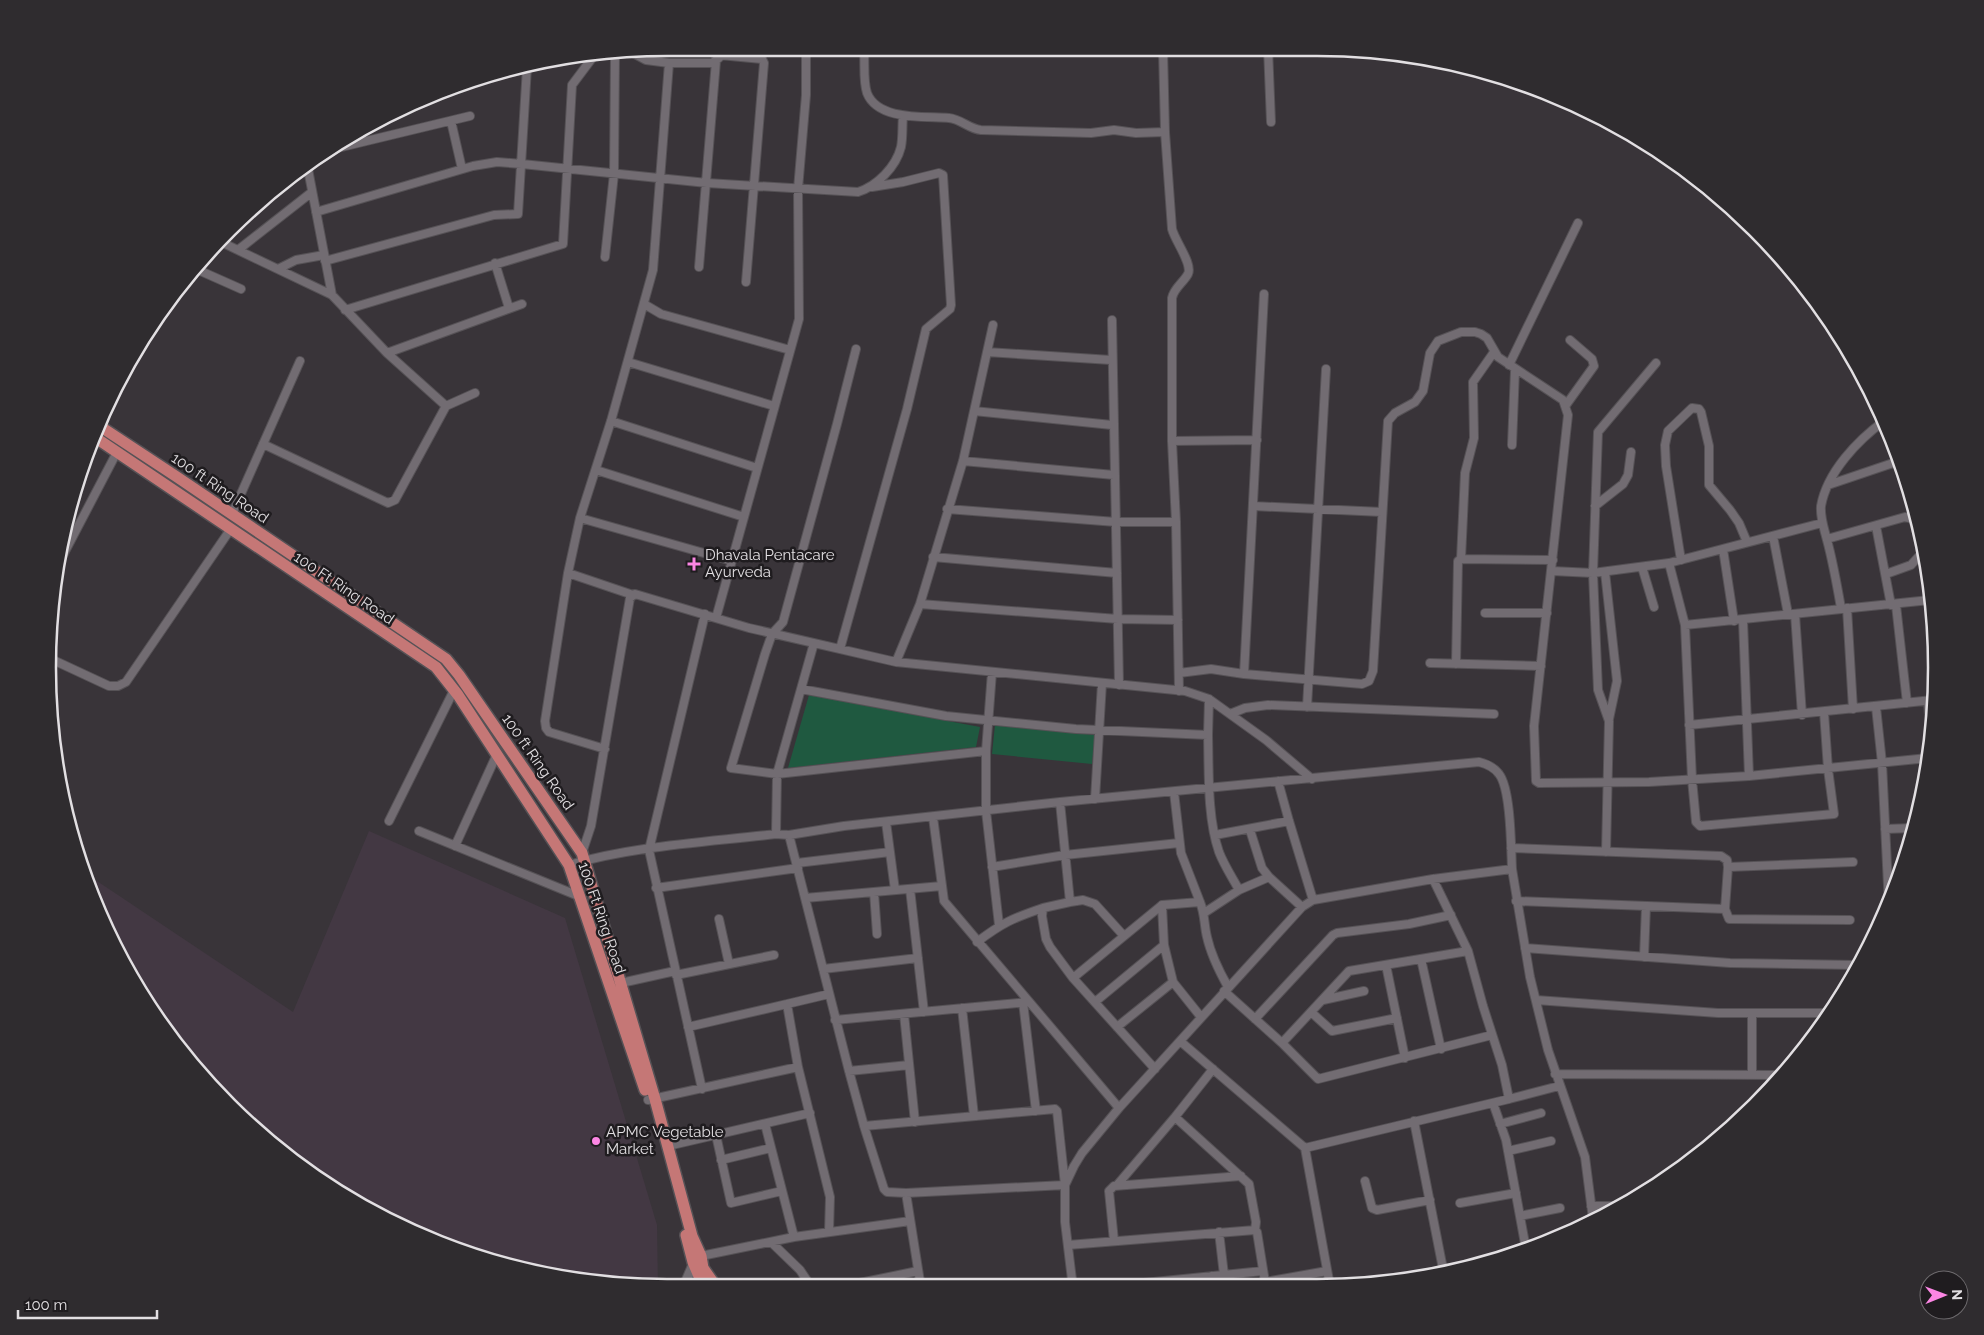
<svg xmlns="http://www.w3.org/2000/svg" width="1984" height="1335" font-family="Raleway,sans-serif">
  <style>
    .built { fill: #433843 }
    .green { fill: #1f5940 }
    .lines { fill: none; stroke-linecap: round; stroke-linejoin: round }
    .minor-casing { stroke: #565256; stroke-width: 10 }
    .tertiary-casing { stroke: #565256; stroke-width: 11 }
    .primary-casing { stroke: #565256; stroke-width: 14 }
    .minor { stroke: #726c72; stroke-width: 8 }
    .tertiary { stroke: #726c72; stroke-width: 9 }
    .primary { stroke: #c57776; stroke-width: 11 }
    .poi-dot { fill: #fc86e4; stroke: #1f1c1f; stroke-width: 2 }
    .labels { text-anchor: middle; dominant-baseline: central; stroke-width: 5; stroke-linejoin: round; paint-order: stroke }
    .street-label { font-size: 15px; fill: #e2dfe2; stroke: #1f1c1f }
    .poi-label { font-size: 15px; fill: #e2dfe2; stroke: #1f1c1f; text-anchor: start }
    .rim { fill: none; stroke: #e2dfe2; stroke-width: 2.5 }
  </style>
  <rect width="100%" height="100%" fill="#393439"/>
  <!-- built -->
  <path class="built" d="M369 831 565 918 657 1225 658 1287 547 1276 393 1223 323 1183 229 1106 130 977 82 871 293 1012Z"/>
  <!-- green -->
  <path class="green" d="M809 695 980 727 976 747 788 768Z
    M995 725 1095 735 1092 764 992 754Z"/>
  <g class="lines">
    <defs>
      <path id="minor" d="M1268 48 1271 122
        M1163 49 1165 132 1172 229C1175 241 1193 264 1188 274 1183 283 1174 288 1172 298V441L1176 522 1179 691
        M864 51C865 64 863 81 867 93 878 121 925 116 949 118 961 119 969 129 981 130L1091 133 1114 130 1136 133 1165 132
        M633 53 646 60 669 63H712L719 58
        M720 55 762 59 764 63 746 282
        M451 121 462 169
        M325 151 470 116
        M307 164 332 295
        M316 212 473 166 497 162 522 164 707 183 858 192C877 186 896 167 901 147 903 137 902 126 903 116
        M221 242 332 295 387 353 446 406
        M238 250 312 192
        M605 257 614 174 615 53
        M325 261 494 215 518 214 527 67
        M495 263 509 308
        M699 267 716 61
        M196 269 241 289
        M278 269 296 260 324 255
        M644 304 661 314 790 350
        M345 310 563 244 572 85 596 53
        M1112 320 1119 685
        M856 349 837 424 783 622 772 634 765 654 731 768 777 774 986 751
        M987 352 1111 360
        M387 353 522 304
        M628 362 774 406
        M1656 363 1598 432 1593 573 1669 563 1822 523
        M1509 365 1578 223
        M1566 405 1594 366 1592 359 1570 340
        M974 411 1112 425
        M611 421 757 468
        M1172 441 1257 440
        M263 444 388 503 395 500 446 406 475 393
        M1512 445 1515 370
        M963 461 1114 475
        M596 470 744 517
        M1828 485 1899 461
        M1253 506 1382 512
        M1595 506 1623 484 1628 475 1631 452
        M947 509 1116 522H1176
        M232 514 300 361
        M580 518 732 561
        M1876 526 1891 605
        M1773 536 1788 614
        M1827 539 1905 517 1913 519 1921 545V554L1911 565 1886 574
        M1723 549 1734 621
        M933 557 1117 573
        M1461 559 1465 473 1474 438 1473 382 1494 352
        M1681 560 1666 466 1665 445 1668 431 1692 408 1699 409 1701 412 1709 446V485L1730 510 1739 523 1747 542
        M60 561 117 452
        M1669 563 1685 625 1692 779 1696 822 1700 826 1834 814 1828 769 1824 712
        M1642 567 1654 607
        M1552 571 1593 573 1598 690 1609 721 1606 852
        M1605 572 1617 681 1609 719
        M568 573 633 595
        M920 604 1118 619 1178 620
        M1896 605 1907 703
        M1841 608C1837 585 1833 562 1827 540 1824 528 1820 518 1821 506 1827 472 1858 440 1884 421
        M1847 608 1853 709
        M1485 613H1547
        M1795 614 1802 715
        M716 618 799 319 798 189 806 95V51
        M1743 620 1749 776
        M1685 625 1930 600
        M840 649 907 409 926 329 950 309 951 305 943 175 939 173 903 182 872 187
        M51 659 109 686H118L126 682 230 530
        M896 662 920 604 963 461 993 325
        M1430 663 1541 666
        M1456 664 1458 561 1461 559 1553 560
        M992 672 986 751V811L999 925
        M1179 673 1211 669 1244 674 1362 684 1369 681 1373 671 1388 421 1395 413 1415 402 1423 391 1430 353 1438 341 1461 332H1475L1481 334 1487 338 1498 357 1563 400 1568 415 1534 726 1536 781 1539 783 1649 782 1749 776 1928 758
        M1244 674 1264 294
        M801 689 814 643
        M1928 701 1930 730
        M1307 707 1326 369
        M1876 707 1882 763 1889 906
        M1230 714 1245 708 1268 705 1494 714
        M1689 725 1933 700
        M1208 735 1209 699
        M605 749 549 732 546 728 545 721 568 573 580 518 611 421 653 270 669 63
        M1278 781 1289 821 1313 900
        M1174 792 1181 853 1200 902
        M1095 799 1102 683
        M1060 802 1070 902 1043 908 1042 916 1046 939 1050 947 1073 978 1155 1069
        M933 817 944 901 1119 1108
        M389 821 454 690
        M886 822 895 890
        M1885 829 1913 828
        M1250 830 1262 868 1269 877 1302 907
        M419 831 581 897
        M776 834 777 774 801 689 946 716 1076 729 1208 735C1209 771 1207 817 1219 852 1224 865 1232 877 1239 890
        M789 835 849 1071 864 1126 884 1189 887 1192 906 1193 1065 1185 1057 1111 1055 1109 864 1126
        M1215 835 1289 821
        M455 846 497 754
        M1511 848 1721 856 1727 860 1728 867 1725 909 1516 901
        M582 853 591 826 630 598 635 594 749 628 896 662 1185 691 1209 699 1266 740 1312 779
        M797 863 890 852
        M569 865C632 846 710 842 776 834L789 835 844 826 1060 802 1479 762C1487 764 1494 767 1499 774 1511 789 1511 848 1512 869
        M992 867 1065 855 1179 843
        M1728 867 1853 862
        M656 888 798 868
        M910 889 924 1012
        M874 892 877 934
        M805 898 942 886
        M1070 902 1083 900 1095 904 1124 936
        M1725 909 1729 919 1850 920
        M1204 913 1239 890 1269 877
        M719 919 729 964
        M977 942C1002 923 1013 918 1043 908
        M1164 945 1173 982
        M1525 948 1730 963 1857 965
        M1644 957 1646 906
        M1421 959 1441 1049
        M1386 965 1405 1058
        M823 969 918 958
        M676 975 774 955
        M1073 978 1162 905 1200 902C1205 914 1204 925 1207 937 1211 955 1219 971 1228 987
        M621 983 675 971
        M1224 991 1282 1043 1349 971 1468 951
        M1323 1000 1364 991
        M1536 1000 1718 1013H1831
        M1023 1002 1036 1111
        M1095 1002 1164 945 1162 905
        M962 1008 974 1116
        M1311 1012 1332 1031 1397 1018
        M1752 1013V1075
        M904 1014 915 1122
        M1255 1019 1333 935 1337 933 1409 924 1451 915
        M835 1020 1029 1002
        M688 1027 787 1004
        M1117 1027 1173 982 1201 1017
        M1180 1041 1305 1148 1509 1099 1502 1065 1483 1006 1468 951 1433 879
        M1282 1043 1318 1079 1492 1035
        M798 1067 830 1197 829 1232
        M849 1071 909 1065
        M1555 1074 1780 1075
        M702 1089 649 850 705 614
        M1509 1099 1559 1086
        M648 1100 798 1067 787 1004 829 994
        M1493 1103 1506 1140 1526 1249
        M1175 1117 1249 1184 1256 1222 1255 1230
        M1414 1121 1444 1274
        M765 1124 794 1237
        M1500 1124 1541 1113
        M716 1135 731 1203 782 1191
        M668 1146 810 1113
        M1305 1148 1330 1286
        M1508 1151 1551 1141
        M721 1160 771 1148
        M1365 1181 1372 1208 1377 1210 1430 1200
        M1118 1184 1175 1117 1213 1069
        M906 1193 921 1288
        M1460 1203 1516 1193
        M1591 1206H1617
        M1520 1216 1560 1208
        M1219 1232 1224 1275
        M1114 1241 1109 1191 1114 1186 1241 1176
        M771 1242 800 1270 812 1288
        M1068 1245 1255 1230 1257 1232 1266 1288
        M701 1256 794 1237 910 1221
        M1212 1276 1213 1288
        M1386 1281 1444 1270
        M1265 1282 1327 1271
        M831 1288 845 1286 918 1271
        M1073 1288 1065 1222V1185L1074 1166 1082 1153 1119 1108 1302 907 1313 900 1433 879 1512 869 1530 977 1548 1050 1585 1157 1593 1219
        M1094 1288 1263 1271"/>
      <path id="tertiary" d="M683 1288 695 1260"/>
      <path id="primary" d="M98 425 177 477 446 659 459 675 582 853 655 1099 692 1236 701 1256 703 1268 717 1288
        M93 436 436 667 458 695 569 865 645 1090
        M686 1235 693 1262 704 1288"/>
    </defs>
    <!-- minor casing -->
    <use href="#minor" class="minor-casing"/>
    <!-- tertiary casing -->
    <use href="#tertiary" class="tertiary-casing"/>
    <!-- primary casing -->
    <use href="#primary" class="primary-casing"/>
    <!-- minor -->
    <use href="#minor" class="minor"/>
    <!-- tertiary -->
    <use href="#tertiary" class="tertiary"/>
    <!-- primary -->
    <use href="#primary" class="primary"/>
  </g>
  <!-- markers -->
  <g class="poi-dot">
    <path d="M691.5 556.5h5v5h5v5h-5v5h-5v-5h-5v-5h5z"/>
    <circle cx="596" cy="1141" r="5"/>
  </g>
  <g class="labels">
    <!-- street labels -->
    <g class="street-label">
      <text transform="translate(220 488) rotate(34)">100 ft Ring Road</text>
      <text transform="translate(344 588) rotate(34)">100 Ft Ring Road</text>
      <text transform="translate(538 762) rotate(55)">100 ft Ring Road</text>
      <text transform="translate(602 918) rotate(71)">100 Ft Ring Road</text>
    </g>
    <!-- poi labels -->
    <g class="poi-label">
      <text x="705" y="555">Dhavala Pentacare<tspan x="705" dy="17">Ayurveda</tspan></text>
      <text x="606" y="1132">APMC Vegetable<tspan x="606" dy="17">Market</tspan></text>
    </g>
  </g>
  <!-- crop -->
  <path d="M0 0H1984V1335H0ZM667 56H1317A611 611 0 0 1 1928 667V668A611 611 0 0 1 1317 1279H667A611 611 0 0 1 56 668V667A611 611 0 0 1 667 56Z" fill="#2f2c2f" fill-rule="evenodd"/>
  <path class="rim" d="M667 56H1317A611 611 0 0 1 1928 667V668A611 611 0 0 1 1317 1279H667A611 611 0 0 1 56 668V667A611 611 0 0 1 667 56Z"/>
  <!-- north arrow -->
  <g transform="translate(1944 1295) rotate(89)"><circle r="24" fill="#1f1c1f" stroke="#6d6a6d"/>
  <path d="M0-4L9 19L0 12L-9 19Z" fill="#fc86e4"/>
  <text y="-8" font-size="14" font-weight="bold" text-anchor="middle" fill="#e2dfe2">N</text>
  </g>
  <!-- scale -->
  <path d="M18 1310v8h139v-8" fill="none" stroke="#e2dfe2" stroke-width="2.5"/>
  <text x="25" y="1310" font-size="15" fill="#e2dfe2" stroke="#1f1c1f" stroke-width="4" paint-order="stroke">100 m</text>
</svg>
